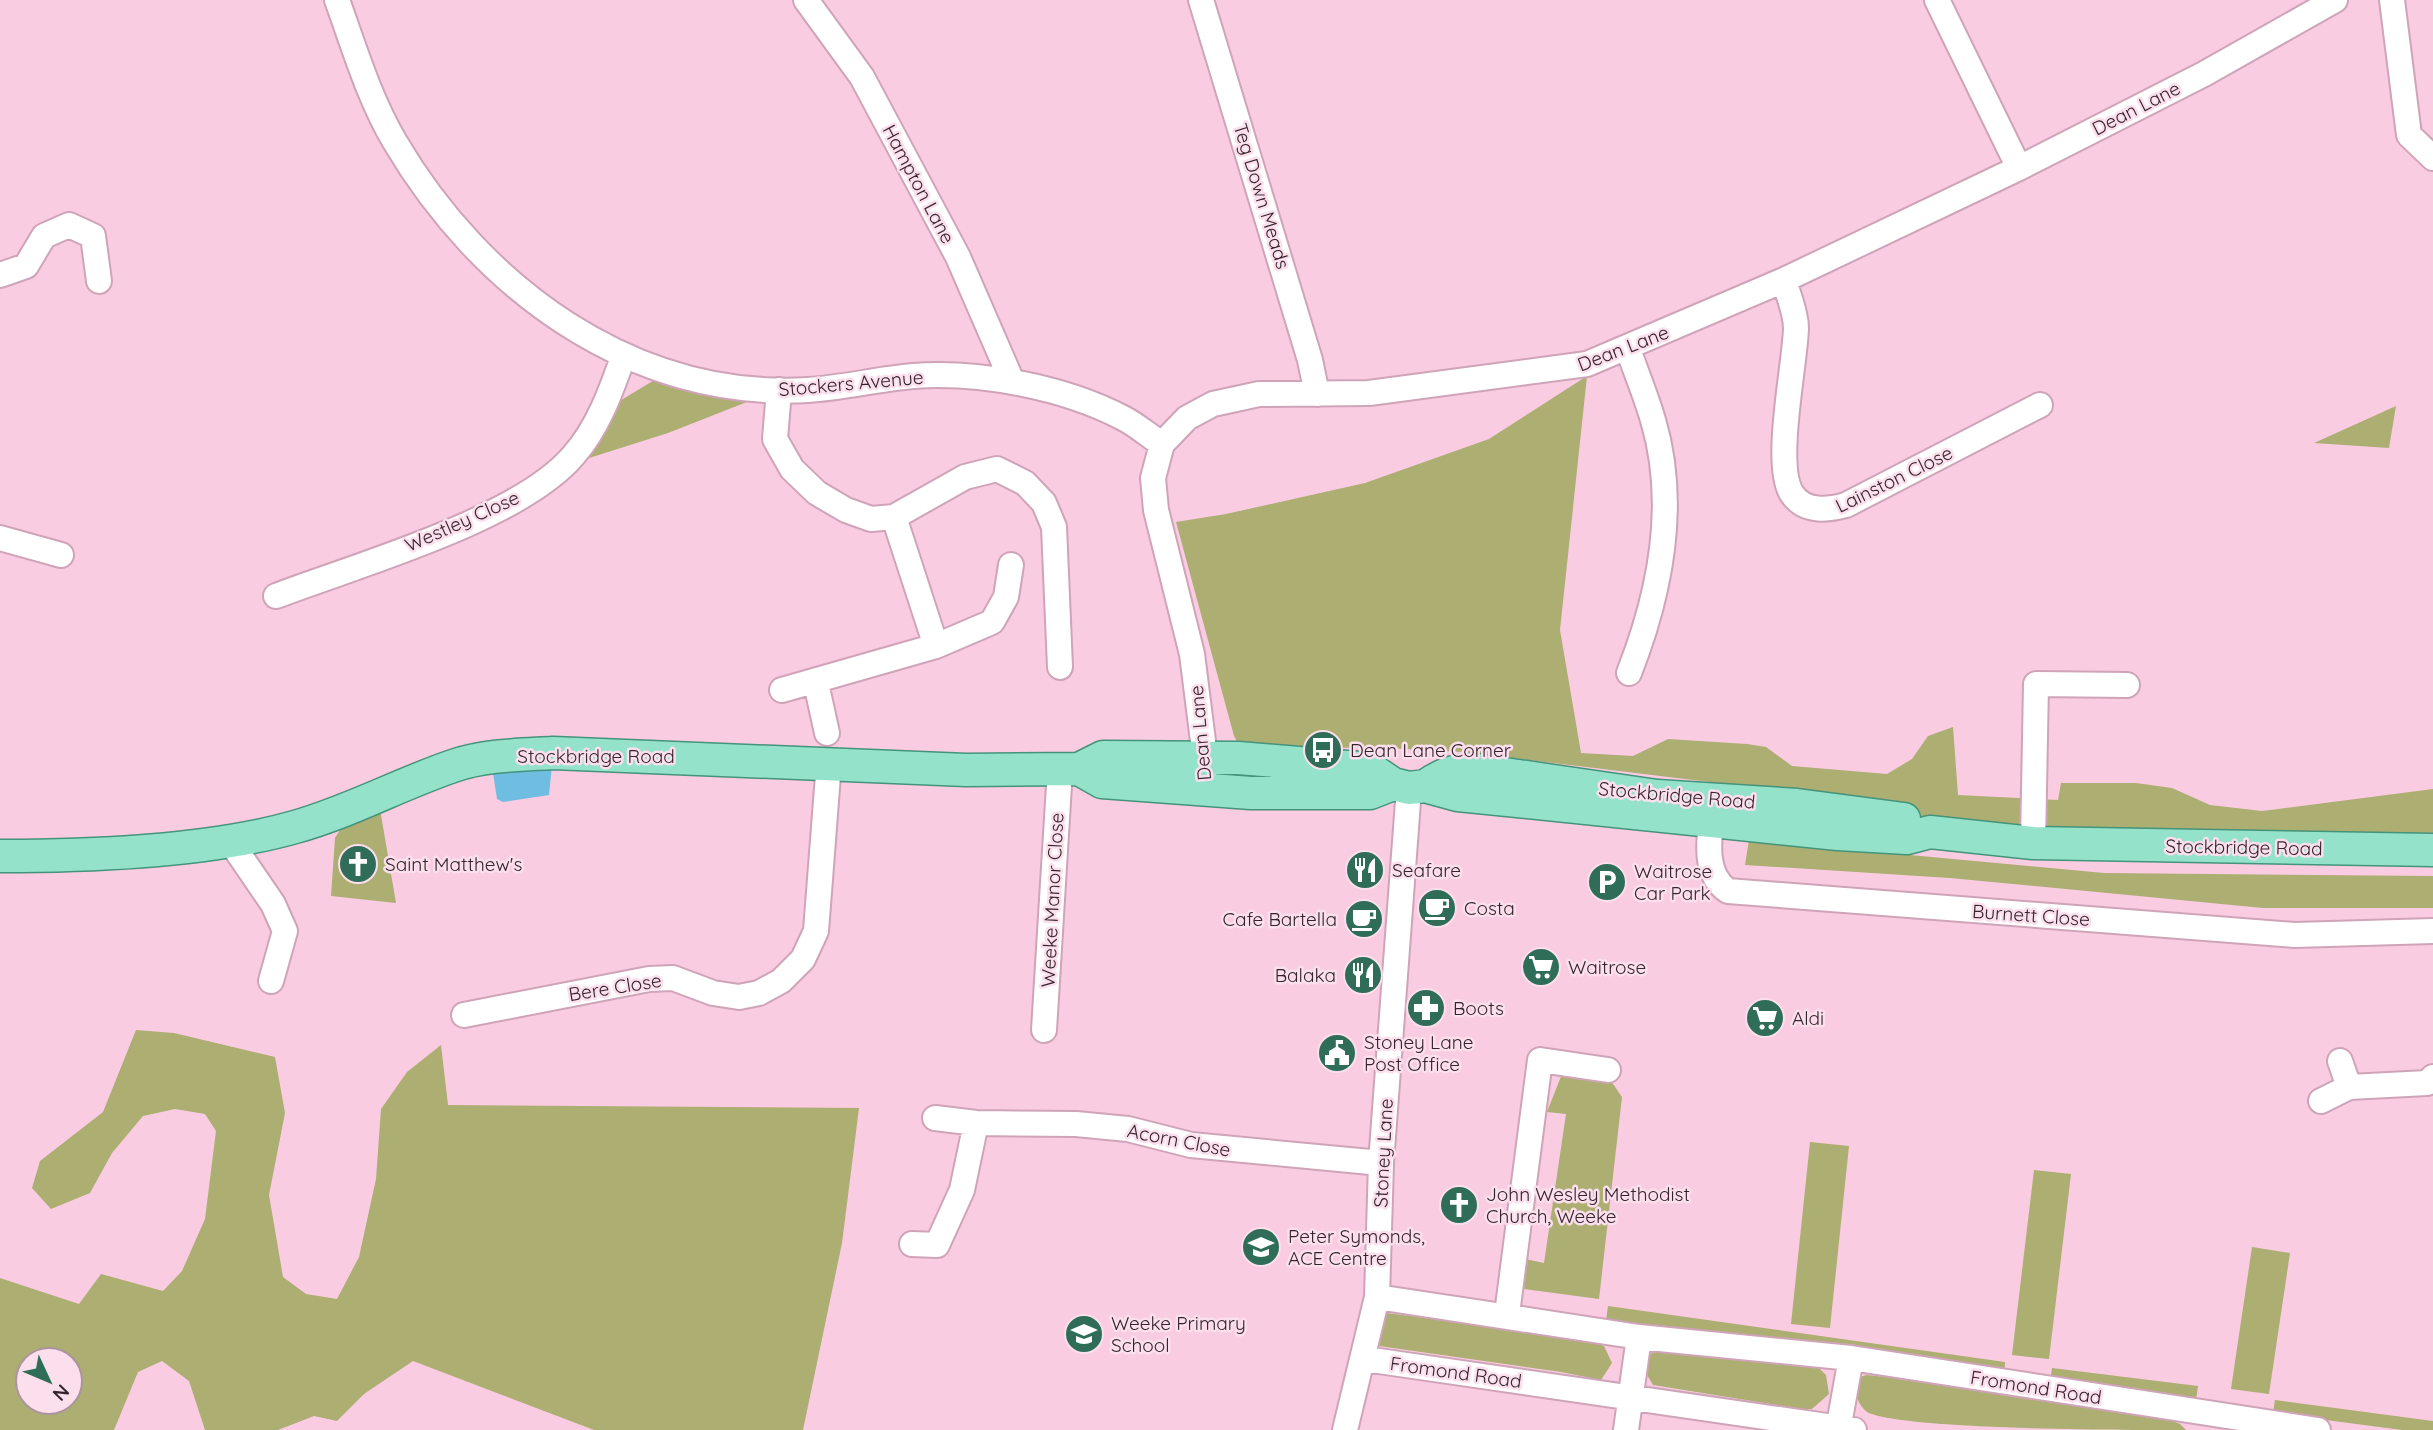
<svg xmlns="http://www.w3.org/2000/svg" width="2433" height="1430" font-family="Quicksand,sans-serif">
  <style>
    .green { fill: #adae72; fill-rule: evenodd }
    .water { fill: #6fbee1 }
    .lines { fill: none; stroke-linecap: round; stroke-linejoin: round }
    .minor-casing { stroke: #cfa4b8; stroke-width: 28 }
    .major-casing { stroke: #44937b; stroke-width: 35 }
    .minor { stroke: #fff; stroke-width: 24 }
    .major { stroke: #94e2ca; stroke-width: 32 }
    .labels { text-anchor: middle; dominant-baseline: central; stroke-width: 5; stroke-linejoin: round; paint-order: stroke }
    .street-label { font-size: 19px; fill: #34242b; stroke: #fbdfec }
    .poi-label { font-size: 19px; fill: #34242b; stroke: #fbdfec; text-anchor: start }
  </style>
  <rect width="100%" height="100%" fill="#f9cce1"/>
  <!-- green -->
  <path class="green" d="M661 376 757 398 668 433 586 459 618 402Z
    M1587 376 1560 630 1581 753 1633 756 1668 739 1747 744 1766 747 1792 766 1887 774 1912 759 1928 736 1953 727 1958 795 2058 800 2061 783H2136L2172 788 2210 805 2262 811 2433 789V833L2206 835 1929 820 1726 784 1463 752 1387 748 1240 747 1234 736 1176 522 1226 514 1365 483 1489 439Z
    M2396 406 2389 448 2314 443Z
    M380 809 396 903 331 896 335 838 344 823Z
    M1749 840 2104 873 2433 876V908H2263L1950 878 1745 865Z
    M136 1030 174 1033 275 1057 285 1113 269 1195 283 1277 306 1294 337 1299 359 1257 376 1179 381 1109 407 1072 441 1045 448 1105 859 1108 842 1243 803 1430H594L413 1361 364 1394 337 1421 314 1416 278 1430H205L189 1381 162 1361 138 1372 114 1430H0V1278L79 1304 101 1274 163 1291 182 1271 205 1219 216 1131 205 1114 175 1109 143 1116 112 1153 90 1193 51 1209 32 1188 40 1161 103 1112ZM28 1360H70V1402H28Z
    M1562 1074 1609 1078 1622 1097 1599 1299 1524 1289 1525 1259 1544 1263 1566 1114 1547 1112Z
    M1810 1142 1849 1146 1830 1328 1791 1324Z
    M2034 1170 2071 1174 2049 1359 2012 1355Z
    M2252 1247 2290 1253 2269 1394 2231 1389Z
    M1608 1306 2005 1362 2004 1377 1606 1321Z
    M1386 1313 1579 1336 1604 1346 1612 1363 1601 1380 1561 1372 1379 1346Z
    M1665 1350 1819 1368 1826 1375 1829 1394 1812 1409H1802L1653 1385 1643 1368C1645 1354 1652 1352 1665 1350Z
    M2052 1368 2198 1386 2196 1400 2050 1383Z
    M1866 1375 1942 1382 2158 1415 2180 1424 2186 1430C2130 1430 1902 1430 1867 1412 1855 1402 1856 1392 1857 1378Z
    M2275 1400 2433 1421V1430H2402L2273 1413Z"/>
  <!-- water -->
  <path class="water" d="M536 765H552L549 795 503 802 497 799 493 773Z"/>
  <g class="lines">
    <defs>
      <path id="minor" d="M337 0C354 47 369 98 395 142 481 288 632 400 808 390 843 388 878 379 913 376 979 371 1064 387 1123 418 1137 425 1149 436 1162 444
        M806 0 862 77 958 257 1011 379
        M1201 0 1310 360 1317 394
        M1937 0 2019 168
        M2392 0 2409 135 2433 158
        M0 275 26 266 44 236 69 225 93 236 99 281
        M1784 280C1788 295 1796 312 1796 328 1795 366 1773 465 1792 494 1805 513 1828 510 1846 505L2040 405
        M1628 349C1636 372 1646 396 1653 420 1678 504 1660 594 1629 673
        M779 390 775 439 792 469 817 493 846 510 871 519 894 517 965 477 997 469 1025 483 1044 503 1054 527 1060 667
        M894 517 936 646
        M0 538 61 555
        M276 596C357 565 518 520 573 456 598 428 611 391 623 357
        M816 683 827 733
        M782 690 936 646 992 622 1006 597 1011 565
        M1204 775 1203 741 1192 654 1156 510 1153 478 1162 444 1187 418 1213 404 1259 394 1369 393 1587 364 1784 280 2019 168 2204 74 2335 0
        M1713 804C1710 833 1701 873 1728 891L2295 935 2433 931
        M230 841 273 904 285 931 271 981
        M2033 843 2036 684 2127 685
        M464 1015 649 979 673 978 713 993 739 997 759 993 781 981 803 959 816 931 829 762
        M1044 1030 1060 769
        M2340 1061 2349 1087
        M2321 1101 2349 1087 2427 1083 2433 1077
        M935 1118 976 1123 1076 1124 1128 1129 1191 1145 1381 1163
        M912 1244 937 1245 962 1190 976 1123
        M1377 1297 1639 1337 1851 1358 2318 1430
        M1507 1314 1540 1060 1608 1070
        M1365 1359 1854 1430
        M1345 1430 1377 1297 1381 1163 1409 788
        M1626 1430 1639 1337
        M1838 1430 1851 1358"/>
      <path id="major" d="M1079 769 1102 782 1251 793H1370L1393 784
        M1425 786C1443 774 1455 769 1477 770L1657 796 1797 805 1904 819
        M0 856C91 856 207 852 295 827 349 812 400 784 453 766 485 755 520 755 553 753L966 770 1079 769 1103 757 1238 758 1371 769 1393 784 1409 788 1425 786 1458 795 1838 834 1907 838 1930 832 2033 843 2433 850"/>
    </defs>
    <!-- minor casing -->
    <use href="#minor" class="minor-casing"/>
    <!-- major casing -->
    <use href="#major" class="major-casing"/>
    <!-- minor -->
    <use href="#minor" class="minor"/>
    <!-- major -->
    <use href="#major" class="major"/>
  </g>
  <!-- icons -->
  <defs>
    <symbol id="bus-disc" viewBox="-11 -11 22 22"><circle r="9.5" fill="#306d59" stroke="#fbdfec"/><path d="M-5-6H5V4H4V6H2V4H-2V6H-4V4H-5ZM-3.5-4V0h7V-4ZM-3.5 1.2v1.5H-2V1.2ZM2 1.2v1.5H3.5V1.2Z" fill="#fff"/></symbol>
    <symbol id="church-disc" viewBox="-11 -11 22 22"><circle r="9.5" fill="#306d59" stroke="#fbdfec"/><path d="M-1.2-6h2.4v3.5h3.3v2.4h-3.3V6h-2.4V-.1h-3.3v-2.4h3.3Z" fill="#fff"/></symbol>
    <symbol id="restaurant-disc" viewBox="-11 -11 22 22"><circle r="9.5" fill="#306d59" stroke="#fbdfec"/><path d="M-5-6h1v4h1v-4h1v4h1v-4h1v5L-1.5 .5V6h-2V.5L-5-1ZM5-6V6H3V1.5H1.5Q1.5-4 5-6Z" fill="#fff"/></symbol>
    <symbol id="parking-disc" viewBox="-11 -11 22 22"><circle r="9.5" fill="#306d59" stroke="#fbdfec"/><path d="M-3.5-5.5H1a3.5 3.5 0 0 1 0 7H-1V5.5H-3.5ZM-1-3.4V-.6H.8a1.4 1.4 0 0 0 0-2.8Z" fill="#fff"/></symbol>
    <symbol id="cafe-disc" viewBox="-11 -11 22 22"><circle r="9.5" fill="#306d59" stroke="#fbdfec"/><path d="M-5.5-4.5H6V0H3Q3 3.5 0 3.5H-2.5Q-5.5 3.5-5.5 0ZM3-3.2v2h1.7v-2ZM-6 4.5H4V6H-6Z" fill="#fff"/></symbol>
    <symbol id="supermarket-disc" viewBox="-11 -11 22 22"><circle r="9.5" fill="#306d59" stroke="#fbdfec"/><path d="M-6-5.5h2.5l.6 2H6L4.5 2H-2.5L-4.4-4H-6ZM-1.5 3.2a1.3 1.3 0 1 0 .1 0ZM3 3.2a1.3 1.3 0 1 0 .1 0Z" fill="#fff"/></symbol>
    <symbol id="pharmacy-disc" viewBox="-11 -11 22 22"><circle r="9.5" fill="#306d59" stroke="#fbdfec"/><path d="M-2-6h4v4h4v4h-4v4h-4v-4h-4v-4h4Z" fill="#fff"/></symbol>
    <symbol id="civic-disc" viewBox="-11 -11 22 22"><circle r="9.5" fill="#306d59" stroke="#fbdfec"/><path d="M-.6-6.5H3V-4.5H.6V-3L4-1V1h2V6H-6V1h2V-1L-.6-3ZM-1.2 2.5V6h2.4V2.5Z" fill="#fff"/></symbol>
    <symbol id="university-disc" viewBox="-11 -11 22 22"><circle r="9.5" fill="#306d59" stroke="#fbdfec"/><path d="M0-5L7-2L0 1L-7-2ZM-4 1L0 2.5L4 1V4Q0 6-4 4Z" fill="#fff"/></symbol>
    <symbol id="school-disc" viewBox="-11 -11 22 22"><circle r="9.5" fill="#306d59" stroke="#fbdfec"/><path d="M0-5L7-2L0 1L-7-2ZM-4 1L0 2.5L4 1V4Q0 6-4 4Z" fill="#fff"/></symbol>
  </defs>
  <g fill-rule="evenodd">
    <use href="#bus-disc" x="1301" y="728" width="44" height="44"/>
    <use href="#church-disc" x="336" y="842" width="44" height="44"/>
    <use href="#restaurant-disc" x="1343" y="848" width="44" height="44"/>
    <use href="#parking-disc" x="1585" y="860" width="44" height="44"/>
    <use href="#cafe-disc" x="1415" y="886" width="44" height="44"/>
    <use href="#cafe-disc" x="1342" y="897" width="44" height="44"/>
    <use href="#supermarket-disc" x="1519" y="945" width="44" height="44"/>
    <use href="#restaurant-disc" x="1341" y="953" width="44" height="44"/>
    <use href="#pharmacy-disc" x="1404" y="986" width="44" height="44"/>
    <use href="#supermarket-disc" x="1743" y="996" width="44" height="44"/>
    <use href="#civic-disc" x="1315" y="1031" width="44" height="44"/>
    <use href="#church-disc" x="1437" y="1183" width="44" height="44"/>
    <use href="#university-disc" x="1239" y="1225" width="44" height="44"/>
    <use href="#school-disc" x="1062" y="1312" width="44" height="44"/>
  </g>
  <g class="labels">
    <!-- street labels -->
    <g class="street-label">
      <text transform="translate(2136 108) rotate(-27)">Dean Lane</text>
      <text transform="translate(919 184) rotate(62)">Hampton Lane</text>
      <text transform="translate(1262 196) rotate(73)">Teg Down Meads</text>
      <text transform="translate(1623 348) rotate(-21)">Dean Lane</text>
      <text transform="translate(851 383) rotate(-5)">Stockers Avenue</text>
      <text transform="translate(1894 479) rotate(-26)">Lainston Close</text>
      <text transform="translate(462 521) rotate(-24)">Westley Close</text>
      <text transform="translate(1200 733) rotate(-95)">Dean Lane</text>
      <text x="596" y="756">Stockbridge Road</text>
      <text transform="translate(1677 795) rotate(5)">Stockbridge Road</text>
      <text transform="translate(2244 847) rotate(1)">Stockbridge Road</text>
      <text transform="translate(1052 900) rotate(-87)">Weeke Manor Close</text>
      <text transform="translate(2031 915) rotate(4)">Burnett Close</text>
      <text transform="translate(615 987) rotate(-9)">Bere Close</text>
      <text transform="translate(1179 1140) rotate(11)">Acorn Close</text>
      <text transform="translate(1383 1153) rotate(-87)">Stoney Lane</text>
      <text transform="translate(1456 1372) rotate(8)">Fromond Road</text>
      <text transform="translate(2036 1387) rotate(9)">Fromond Road</text>
    </g>
    <!-- poi labels -->
    <g class="poi-label">
      <text x="1350" y="750">Dean Lane Corner</text>
      <text x="385" y="864">Saint Matthew's</text>
      <text x="1392" y="870">Seafare</text>
      <text x="1634" y="871">Waitrose<tspan x="1634" dy="22">Car Park</tspan></text>
      <text x="1464" y="908">Costa</text>
      <text x="1337" y="919" text-anchor="end">Cafe Bartella</text>
      <text x="1568" y="967">Waitrose</text>
      <text x="1336" y="975" text-anchor="end">Balaka</text>
      <text x="1453" y="1008">Boots</text>
      <text x="1792" y="1018">Aldi</text>
      <text x="1364" y="1042">Stoney Lane<tspan x="1364" dy="22">Post Office</tspan></text>
      <text x="1486" y="1194">John Wesley Methodist<tspan x="1486" dy="22">Church, Weeke</tspan></text>
      <text x="1288" y="1236">Peter Symonds,<tspan x="1288" dy="22">ACE Centre</tspan></text>
      <text x="1111" y="1323">Weeke Primary<tspan x="1111" dy="22">School</tspan></text>
    </g>
  </g>
  <!-- north arrow -->
  <g transform="translate(49 1381) rotate(134)"><circle r="33" fill="#fbdfec" stroke="#ab949f" stroke-width="2"/>
  <path d="M0-5L12 26L0 18L-12 26Z" fill="#306d59"/>
  <text y="-10" font-size="19" font-weight="bold" text-anchor="middle" fill="#34242b">N</text>
  </g>
</svg>
